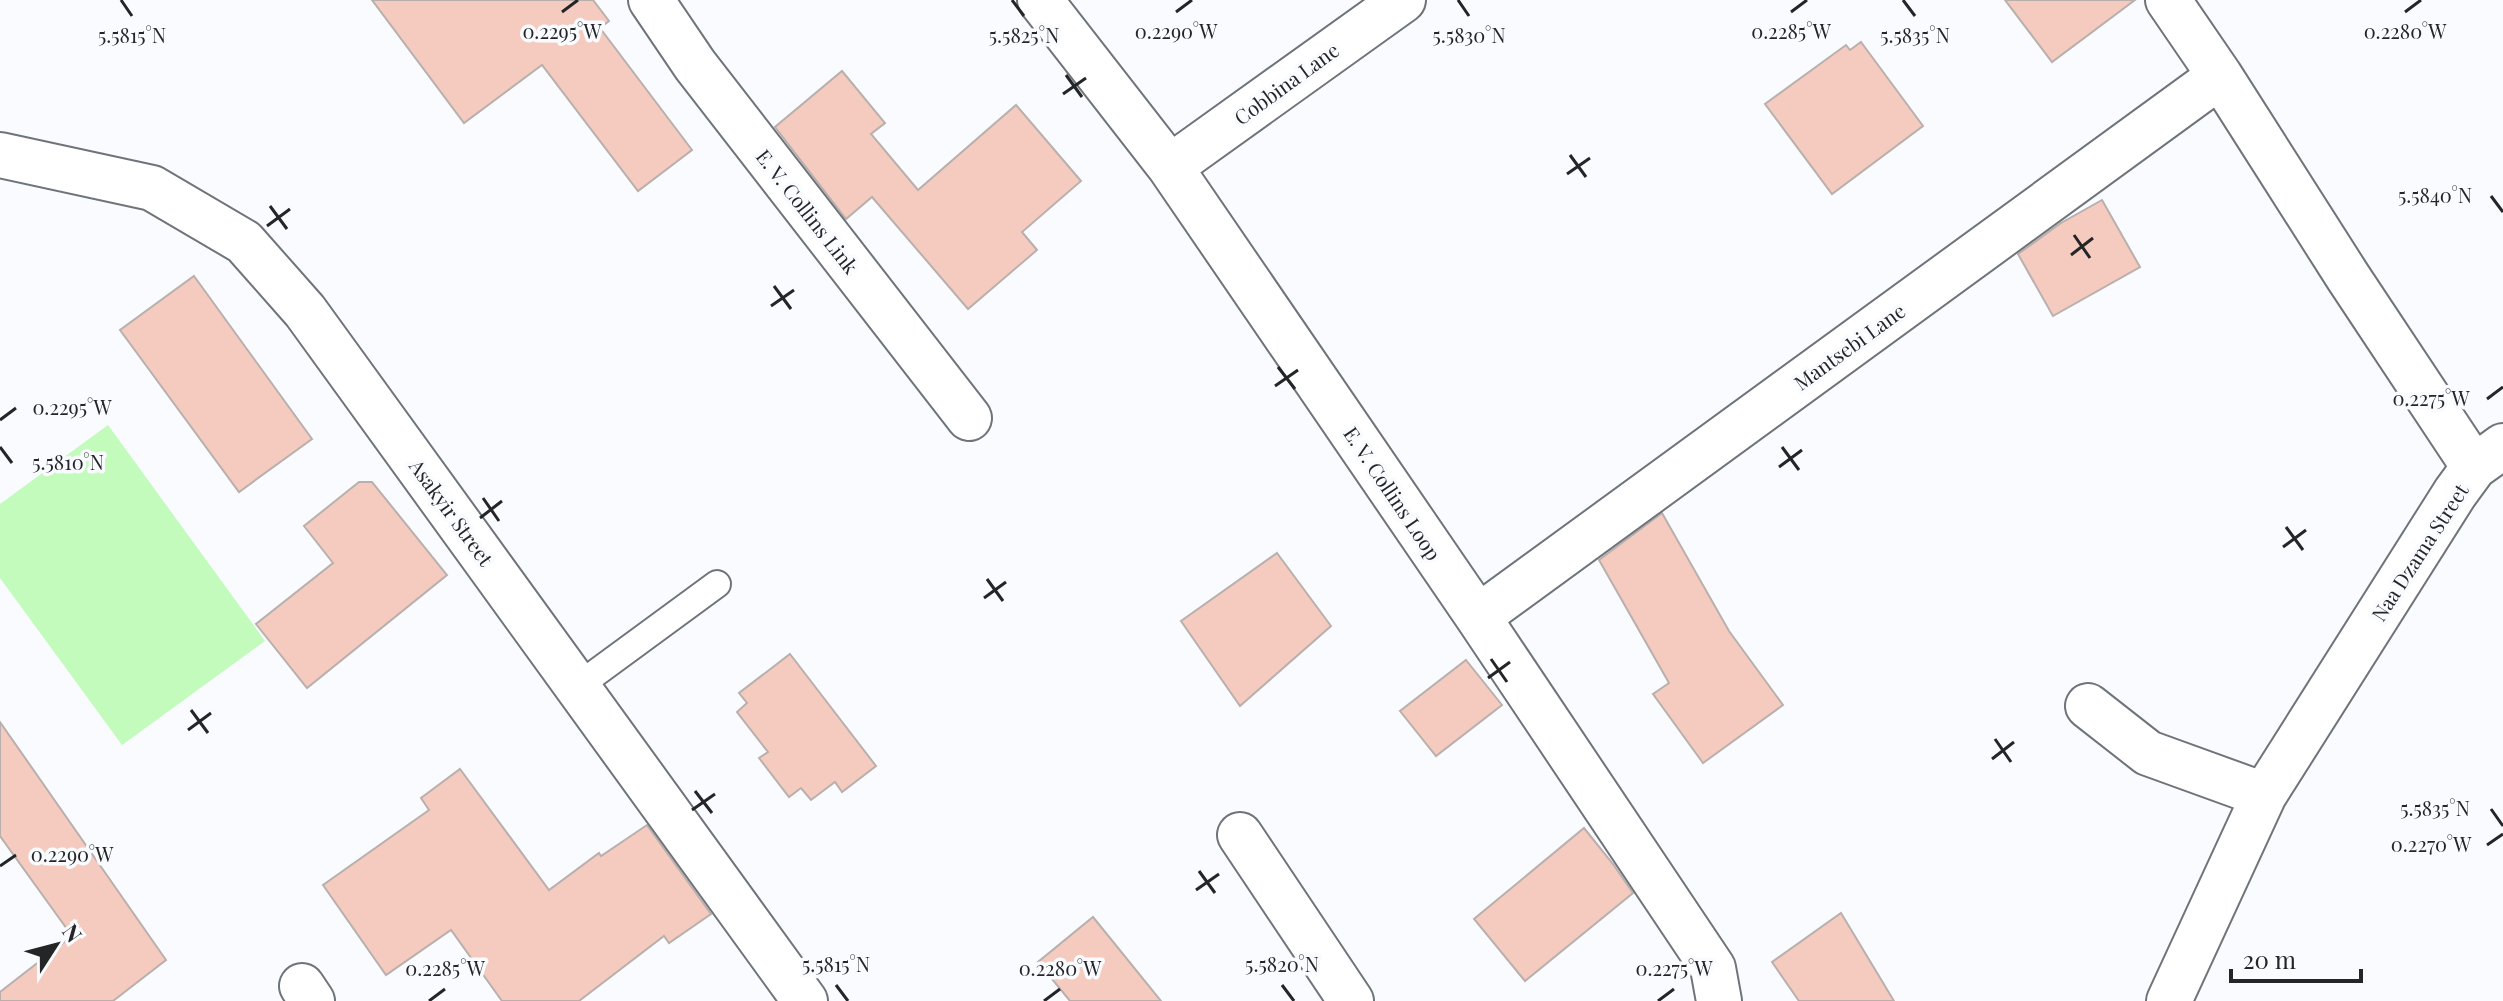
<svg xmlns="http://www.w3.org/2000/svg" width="2503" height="1001" font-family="'Playfair Display',serif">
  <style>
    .green { fill: #c3fbbc }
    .building { fill: #f4cbbe; stroke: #b9b0ae; stroke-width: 2 }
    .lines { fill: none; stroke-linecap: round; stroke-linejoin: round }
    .lane-casing { stroke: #6e747a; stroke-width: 30 }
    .street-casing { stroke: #6e747a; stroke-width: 48 }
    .lane { stroke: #fff; stroke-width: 26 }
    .street { stroke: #fff; stroke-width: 44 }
    .ticks { fill: none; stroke: #232527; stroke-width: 3 }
    .labels { text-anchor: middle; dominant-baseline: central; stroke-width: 7; stroke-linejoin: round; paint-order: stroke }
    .street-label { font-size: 20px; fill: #232527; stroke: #f9fbfe }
    .ticks-label { font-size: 20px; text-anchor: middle; fill: #232527; stroke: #f9fbfe; stroke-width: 7; stroke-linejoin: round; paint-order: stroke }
  </style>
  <rect width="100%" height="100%" fill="#f9fbfe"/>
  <!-- green -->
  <path class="green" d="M108 425 265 641 122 745 0 578V504Z"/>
  <!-- building -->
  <path class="building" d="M372 0H593L609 21 600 28 692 150 638 191 542 65 464 123Z
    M2005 0H2135L2052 62Z
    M1861 42 1923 126 1832 194 1765 104 1846 45 1850 50Z
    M842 71 885 123 871 134 918 190 1016 105 1081 181 1022 232 1037 250 968 309 872 197 846 219 775 127Z
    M2102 200 2140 267 2053 316 2018 254 2061 223Z
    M194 276 312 439 239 492 120 330Z
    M359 482H372L447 575 307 688 256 624 333 563 304 526Z
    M1662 513 1729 631 1783 705 1703 763 1653 694 1669 683 1599 560Z
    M1277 553 1331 626 1240 706 1181 621Z
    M790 654 876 766 842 792 835 782 811 800 801 788 789 797 759 758 768 752 737 712 747 703 739 693Z
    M1466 660 1502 705 1436 756 1400 711Z
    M0 722 166 960 113 1001H0V992L72 936 0 836Z
    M460 769 549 890 599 853 601 856 647 825 711 914 669 943 664 936 579 1001H502L451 930 386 975 323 885 429 810 421 798Z
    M1584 828 1613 864 1633 893 1525 981 1474 919Z
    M1841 913 1894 1001H1799L1772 962Z
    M1093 917 1161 1001H1070L1038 962Z"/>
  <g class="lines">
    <defs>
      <path id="lane" d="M578 686 717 584"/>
      <path id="street" d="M651 0 695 65 969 418
        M1040 0 1170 167 1478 617 1713 968 1719 1001
        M2168 0 2220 76 2348 277 2474 467
        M0 155 152 188 244 242 305 311 805 1001
        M1170 167 1403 0
        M1478 617 2220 76
        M2088 706 2148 753 2264 795
        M1240 835 1351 1001
        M302 986 312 1001
        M2169 1001 2264 795 2455 493 2474 467 2503 446"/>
    </defs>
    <!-- lane casing -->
    <use href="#lane" class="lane-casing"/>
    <!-- street casing -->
    <use href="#street" class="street-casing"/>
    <!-- lane -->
    <use href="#lane" class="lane"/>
    <!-- street -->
    <use href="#street" class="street"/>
  </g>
  <!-- ticks -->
  <path class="ticks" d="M121 0 132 16M1012 0 1024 16M1458 0 1469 16M1903 0 1915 16M562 12 578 0M1176 12 1192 0M1791 12 1807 0M2405 12 2421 0M1066 75 1082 97M1063 94 1086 78M1570 155 1586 177M1567 174 1590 158M2491 196 2503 212M270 206 287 229M267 226 290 209M2074 235 2090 258M2071 255 2093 238M774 286 791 309M771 306 794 290M1278 367 1295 389M1275 386 1298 370M2487 399 2503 387M0 420 16 408M0 447 12 463M1782 447 1799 470M1779 467 1802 450M483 498 499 521M480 518 502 501M2286 527 2303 550M2283 547 2306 530M987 579 1003 601M984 598 1006 582M1491 659 1507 682M1488 678 1510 662M191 710 208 733M188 730 211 713M1995 739 2011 762M1992 759 2014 742M695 791 712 813M2491 809 2503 826M692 810 715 794M2487 845 2503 834M0 866 16 855M1199 871 1215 893M1196 890 1219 874M836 985 848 1001M1282 985 1294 1001M429 1001 445 989M1044 1001 1060 989M1658 1001 1674 989"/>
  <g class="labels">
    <!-- street labels -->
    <g class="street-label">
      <text transform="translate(1286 83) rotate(-36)">Cobbina Lane</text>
      <text transform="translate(808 211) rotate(52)">E. V. Collins Link</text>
      <text transform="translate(1849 346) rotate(-36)">Mantsebi Lane</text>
      <text transform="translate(1393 493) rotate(56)">E. V. Collins Loop</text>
      <text transform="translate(452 512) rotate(54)">Asakyir Street</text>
      <text transform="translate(2419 552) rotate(-57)">Naa Dzama Street</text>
    </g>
  </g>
  <g class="ticks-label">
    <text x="562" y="39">0.2295°W</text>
    <text x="1176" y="39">0.2290°W</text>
    <text x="1791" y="39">0.2285°W</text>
    <text x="2405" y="39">0.2280°W</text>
    <text x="132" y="43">5.5815°N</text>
    <text x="1024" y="43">5.5825°N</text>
    <text x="1469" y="43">5.5830°N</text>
    <text x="1915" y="43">5.5835°N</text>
    <text x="2435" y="203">5.5840°N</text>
    <text x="2431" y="406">0.2275°W</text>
    <text x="72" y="415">0.2295°W</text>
    <text x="68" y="470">5.5810°N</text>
    <text x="2435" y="816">5.5835°N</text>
    <text x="2431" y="852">0.2270°W</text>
    <text x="72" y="862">0.2290°W</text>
    <text x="836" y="972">5.5815°N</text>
    <text x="1282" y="972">5.5820°N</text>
    <text x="445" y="976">0.2285°W</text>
    <text x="1060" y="976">0.2280°W</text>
    <text x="1674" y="976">0.2275°W</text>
  </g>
  <!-- north arrow -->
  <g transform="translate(56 945) rotate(54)" stroke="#f9fbfe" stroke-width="6" paint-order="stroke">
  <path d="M0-6L14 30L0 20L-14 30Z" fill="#232527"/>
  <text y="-12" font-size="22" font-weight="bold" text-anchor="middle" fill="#232527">N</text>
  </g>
  <!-- scale -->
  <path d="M2231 969v12h130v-12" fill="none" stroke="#232527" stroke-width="4"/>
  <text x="2243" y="969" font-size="24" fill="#232527" stroke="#f9fbfe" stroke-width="6" paint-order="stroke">20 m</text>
</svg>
